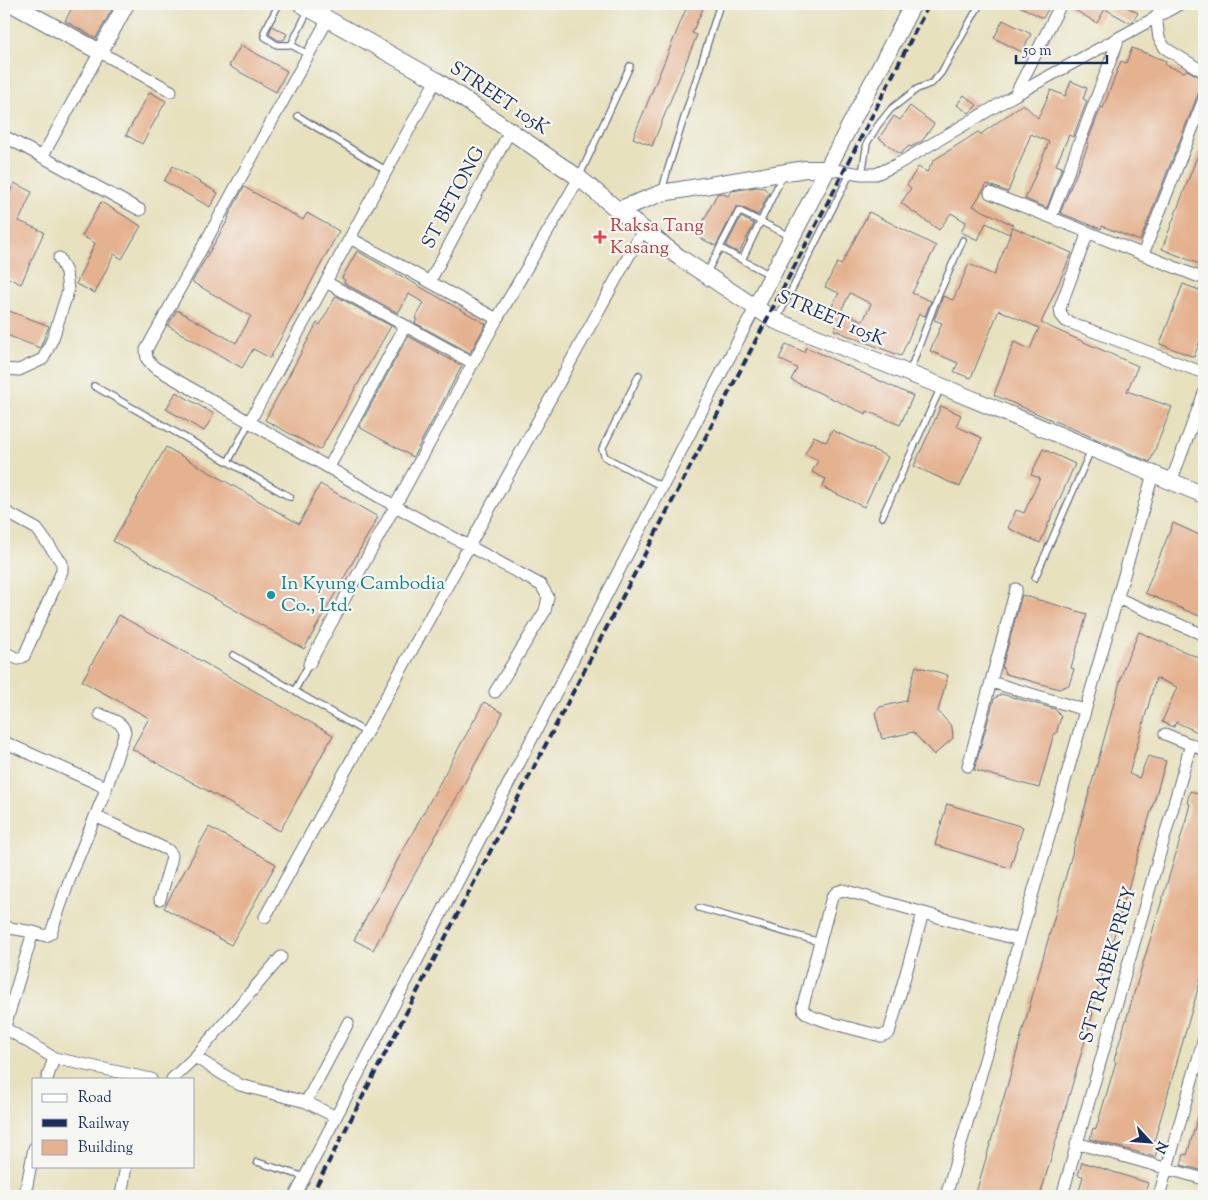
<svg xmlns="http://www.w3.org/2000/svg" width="1208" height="1200" font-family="'Sorts Mill Goudy',serif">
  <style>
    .building { fill: #e5b290; fill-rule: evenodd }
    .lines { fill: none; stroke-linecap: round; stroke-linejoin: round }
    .lane-casing { stroke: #626d80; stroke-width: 8 }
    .street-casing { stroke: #626d80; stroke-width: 13 }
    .secondary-casing { stroke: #626d80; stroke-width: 18 }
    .lane { stroke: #fff; stroke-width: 5.5 }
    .street { stroke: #fff; stroke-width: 11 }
    .secondary { stroke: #fff; stroke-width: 16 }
    .rail { stroke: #1b2f5e; stroke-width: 4; stroke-dasharray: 8 4; stroke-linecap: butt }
    .health-dot { fill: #e0444e; stroke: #f6f6f2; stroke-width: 2 }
    .culture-dot { fill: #0f9aa8; stroke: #f6f6f2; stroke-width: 2 }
    .labels { text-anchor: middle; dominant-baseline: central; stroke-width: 4.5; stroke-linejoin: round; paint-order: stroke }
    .street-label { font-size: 19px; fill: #1b2f5e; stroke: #f6f6f2 }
    .health-label { font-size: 19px; fill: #be3a42; stroke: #f6f6f2; text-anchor: start }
    .culture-label { font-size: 19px; fill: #0d838f; stroke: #f6f6f2; text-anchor: start }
  </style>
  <rect width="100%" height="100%" fill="#f6f6f2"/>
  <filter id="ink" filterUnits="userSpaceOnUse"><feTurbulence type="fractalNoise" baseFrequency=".02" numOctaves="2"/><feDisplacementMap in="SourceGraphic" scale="10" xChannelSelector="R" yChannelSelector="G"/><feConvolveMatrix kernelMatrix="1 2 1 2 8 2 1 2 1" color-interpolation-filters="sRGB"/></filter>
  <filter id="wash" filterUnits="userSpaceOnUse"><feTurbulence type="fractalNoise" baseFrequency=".0096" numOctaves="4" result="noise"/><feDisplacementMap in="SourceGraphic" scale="20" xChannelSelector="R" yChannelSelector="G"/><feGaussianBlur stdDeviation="1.12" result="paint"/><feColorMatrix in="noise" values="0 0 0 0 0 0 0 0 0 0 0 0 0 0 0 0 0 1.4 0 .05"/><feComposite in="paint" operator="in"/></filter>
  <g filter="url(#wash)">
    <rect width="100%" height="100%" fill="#e7e1be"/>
    <g id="blocks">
      <!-- building -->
      <path class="building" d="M74 4H115L96 38 65 21Z
        M688 4H705L692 33 697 35 652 146 633 138Z
        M1015 4H1051L1043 18Z
        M1068 4H1121L1138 13 1133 21 1130 23 1105 9 1097 23 1068 6Z
        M1003 20 1031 34 1022 52 994 38Z
        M272 26 287 34 284 40H278L269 34Z
        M241 45 287 71 276 92 229 66Z
        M1132 48 1166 61 1165 65 1184 72 1187 70 1204 79 1140 241 1102 226 1101 229 1060 213 1089 143H1087L1101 107 1103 108 1121 61 1126 63Z
        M1071 81 1087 88 1083 99 1087 101 1073 137 1069 135 1056 165 1062 167 1047 208 1025 199 1049 142 1031 134 1008 192 987 184 973 206 1013 225 1009 234 986 223 978 240 961 232 966 222 951 213 939 230 901 203 911 188 907 185 918 167 927 172 934 160 978 132 981 134 1023 104 1038 118 1051 90 1065 96Z
        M150 92 166 101 142 144 126 135Z
        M964 95 977 105 969 113 957 105Z
        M910 106 934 124 922 141 911 147 909 146 900 154 879 138 894 116 900 120Z
        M1203 141 1204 142V266L1162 249Z
        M173 166 218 193 210 207 164 181Z
        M14 183 32 192 19 221 44 232 21 284 4 276V206Z
        M244 187 303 220 307 213 339 231 270 358 253 349 242 368 168 326 177 310 236 343 251 316 192 282 229 218 228 217Z
        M757 187 764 188 769 193 758 215 741 207H736L716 246 696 236 717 194 721 193 728 196 732 191Z
        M101 202 141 226 122 259 114 254 95 293 76 284 95 243 82 236Z
        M869 212 936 246 912 293 931 301 925 316 919 314 901 356 834 330 838 323 826 317 839 293 825 287 837 263 841 265ZM850 293 871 304 863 321 841 311Z
        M741 217 754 224 739 253 726 246Z
        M1013 227 1072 253 1041 323 1138 366 1127 391 1172 407 1150 462 994 395 1014 342 1030 349 1039 328 999 310 971 378 954 372 958 363 930 351 942 323 934 320 943 296 953 300 969 264 994 275Z
        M357 251 486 324 470 353 415 323 417 320 415 319 424 303 409 294 398 313 344 283 345 280 342 278Z
        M1183 284 1204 292V329L1194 357 1160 344Z
        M336 296 391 326 320 450 265 420 317 323 320 325Z
        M4 309 49 326 40 348 4 334Z
        M408 336 462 366 413 457 359 427Z
        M786 344 804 352 806 347 913 396 900 425 867 411 866 414 791 380 797 368 779 359Z
        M176 392 214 414 204 431 166 409Z
        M941 406 961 415 956 426 982 438 960 487 914 466Z
        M832 430 888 457 864 507 822 487 826 479 812 472 818 460 805 454 814 436 826 442Z
        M166 447 299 524 320 484 378 517 304 649 113 541Z
        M1043 449 1075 464 1040 543 1008 528 1016 510 1024 513 1040 478 1031 475Z
        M1173 523 1204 537V618L1145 593Z
        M1022 595 1087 614 1071 668 1074 669 1069 685 1059 689 1006 674 1002 667Z
        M119 615 333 735 280 831 132 749 149 718 82 681Z
        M1139 632 1204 660V735L1176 722 1174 727 1162 722 1177 687 1156 678 1129 774 1139 778 1148 756 1166 761 1091 1013H1093L1040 1196H975L1010 1076 1125 664Z
        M916 666 948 675 938 711 952 727 953 738 934 755 913 732 882 739 875 713 880 707 906 701Z
        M1001 694 1055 709 1061 717 1056 734 1054 733 1039 788 974 770 994 699Z
        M484 702 503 713 373 950 354 940Z
        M1190 791 1204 795V968L1153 1145 1158 1147 1155 1157 1090 1139 1093 1128 1096 1129 1116 1062 1114 1061 1117 1050 1186 820 1190 804 1187 803Z
        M947 804 1023 827 1010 868 935 845Z
        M209 827 276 864 231 945 164 908Z
        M1201 1105H1204V1171L1181 1165 1184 1154 1187 1155Z
        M1082 1162 1148 1183 1144 1196H1084L1078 1195 1083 1176 1078 1175Z"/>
    </g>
  </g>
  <g filter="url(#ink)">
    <use href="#blocks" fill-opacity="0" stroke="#626d80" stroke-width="1"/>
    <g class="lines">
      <defs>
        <path id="lane" d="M279 4 264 32 265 37 277 45H291L308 54
          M836 4 841 6
          M291 45 309 9
          M298 116 387 171
          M862 174 867 143 878 125 891 109 917 89 932 83 941 73 980 4
          M579 177 630 66
          M662 191 667 172 720 4
          M720 248 770 275
          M742 260 782 177
          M706 274 739 211 790 236
          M777 319 851 172
          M909 373 935 303 963 240
          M639 375 602 449 605 457 663 487
          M94 386 290 497
          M228 462 250 421
          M882 517 941 387
          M1035 578 1091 450
          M233 655 367 733
          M295 690 309 664
          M699 908 820 942
          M257 1162 305 1177"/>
        <path id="street" d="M1163 4 1156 17 1159 38 1165 48 1204 72
          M328 19 146 350 147 359 154 367 395 506 541 585 548 597 545 611 495 692
          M1015 95 1061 4
          M4 136 140 210
          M42 157 100 52 171 91
          M827 169 862 174H876L896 165 1015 95 1180 4
          M990 193 1204 279
          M1051 217 1119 38
          M1088 232 1060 308 1061 315 1066 321 1204 373
          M350 238 497 319
          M1143 254 1204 99
          M430 281 510 131
          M326 282 473 363
          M4 369 19 370 43 359 53 338 68 291 66 272 59 258
          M250 421 436 80
          M329 467 405 326
          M1171 482 1204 393
          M4 511 37 529 62 563V571L24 656 18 659 4 652
          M1117 598 1204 635
          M309 664 497 319 579 178
          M991 682 1085 710
          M1165 734 1204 750
          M4 742 96 783 102 786 105 792
          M968 766 1016 589
          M95 816 168 850 172 855 171 861 160 899
          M923 913 889 1033 881 1036C867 1032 812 1020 805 1012 802 1010 803 1008 803 1005L832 897 837 892 843 890 1019 940
          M265 917 643 230
          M4 927 33 932 46 936 51 933 70 878 105 792 125 732C123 721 109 719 100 714
          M5 1028 54 1058 47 1079
          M4 1030 33 932
          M195 1057 240 1085 306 1102
          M54 1058 151 1079
          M172 1079 195 1057 281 957
          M336 1117 306 1102 348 1023
          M1076 1143 1204 1179
          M22 1196 27 1185 34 1148
          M121 1196 126 1166
          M295 1196 755 308
          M946 1196 1153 474
          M1062 1196 1191 744
          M1159 1196 1204 1038"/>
        <path id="secondary" d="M12 4 100 52 126 4
          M301 4 436 80 579 178 618 210 679 257 776 321 941 386 1204 495
          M618 210 662 193 805 169H827
          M755 308 913 4"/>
      </defs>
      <!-- lane casing -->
      <use href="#lane" class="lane-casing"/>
      <!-- street casing -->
      <use href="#street" class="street-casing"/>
      <!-- secondary casing -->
      <use href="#secondary" class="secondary-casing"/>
      <!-- lane -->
      <use href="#lane" class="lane"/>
      <!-- street -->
      <use href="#street" class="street"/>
      <!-- secondary -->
      <use href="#secondary" class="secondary"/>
      <!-- rail -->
      <path class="rail" d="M311 1196 844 171 929 4"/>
    </g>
  </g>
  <!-- markers -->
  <path class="health-dot" d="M597.5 229.5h5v5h5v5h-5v5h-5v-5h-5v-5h5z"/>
  <circle class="culture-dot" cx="271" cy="595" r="5"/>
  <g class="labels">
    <!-- street labels -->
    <g class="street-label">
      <text transform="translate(499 99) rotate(34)">STREET 105K</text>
      <text transform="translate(454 198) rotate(-62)">ST BETONG</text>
      <text transform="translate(831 319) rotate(23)">STREET 105K</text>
      <text transform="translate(1109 965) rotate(-74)">ST TRABEK PREY</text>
    </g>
    <!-- health labels -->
    <g class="health-label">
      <text x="610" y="226">Raksa Tang<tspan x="610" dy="22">Kasang</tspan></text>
    </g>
    <!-- culture labels -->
    <g class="culture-label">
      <text x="281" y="584">In Kyung Cambodia<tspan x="281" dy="22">Co., Ltd.</tspan></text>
    </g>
  </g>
  <!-- margin -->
  <rect width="1208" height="1200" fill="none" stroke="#f6f6f2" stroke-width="20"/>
  <!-- legend -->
  <rect x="32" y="1078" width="162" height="90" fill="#f6f6f2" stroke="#9ea6b7"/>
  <rect x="42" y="1094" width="25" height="8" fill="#ffffff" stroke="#9ea6b7"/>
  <text x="78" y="1102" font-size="15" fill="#1b2f5e">Road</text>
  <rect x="42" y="1119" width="25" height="8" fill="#1b2f5e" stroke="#9ea6b7"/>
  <text x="78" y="1128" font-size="15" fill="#1b2f5e">Railway</text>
  <rect x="42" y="1140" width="25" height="15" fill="#e5b290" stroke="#9ea6b7"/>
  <text x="78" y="1152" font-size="15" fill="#1b2f5e">Building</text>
  <!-- north arrow -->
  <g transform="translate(1150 1142) rotate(116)" stroke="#f6f6f2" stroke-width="4" paint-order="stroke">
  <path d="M0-4L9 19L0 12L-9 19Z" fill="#1b2f5e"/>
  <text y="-8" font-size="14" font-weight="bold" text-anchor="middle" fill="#1b2f5e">N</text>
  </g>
  <!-- scale -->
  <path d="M1016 55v8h91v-8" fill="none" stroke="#1b2f5e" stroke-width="2.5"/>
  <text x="1023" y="55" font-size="15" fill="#1b2f5e" stroke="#f6f6f2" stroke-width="4" paint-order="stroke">50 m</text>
</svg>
